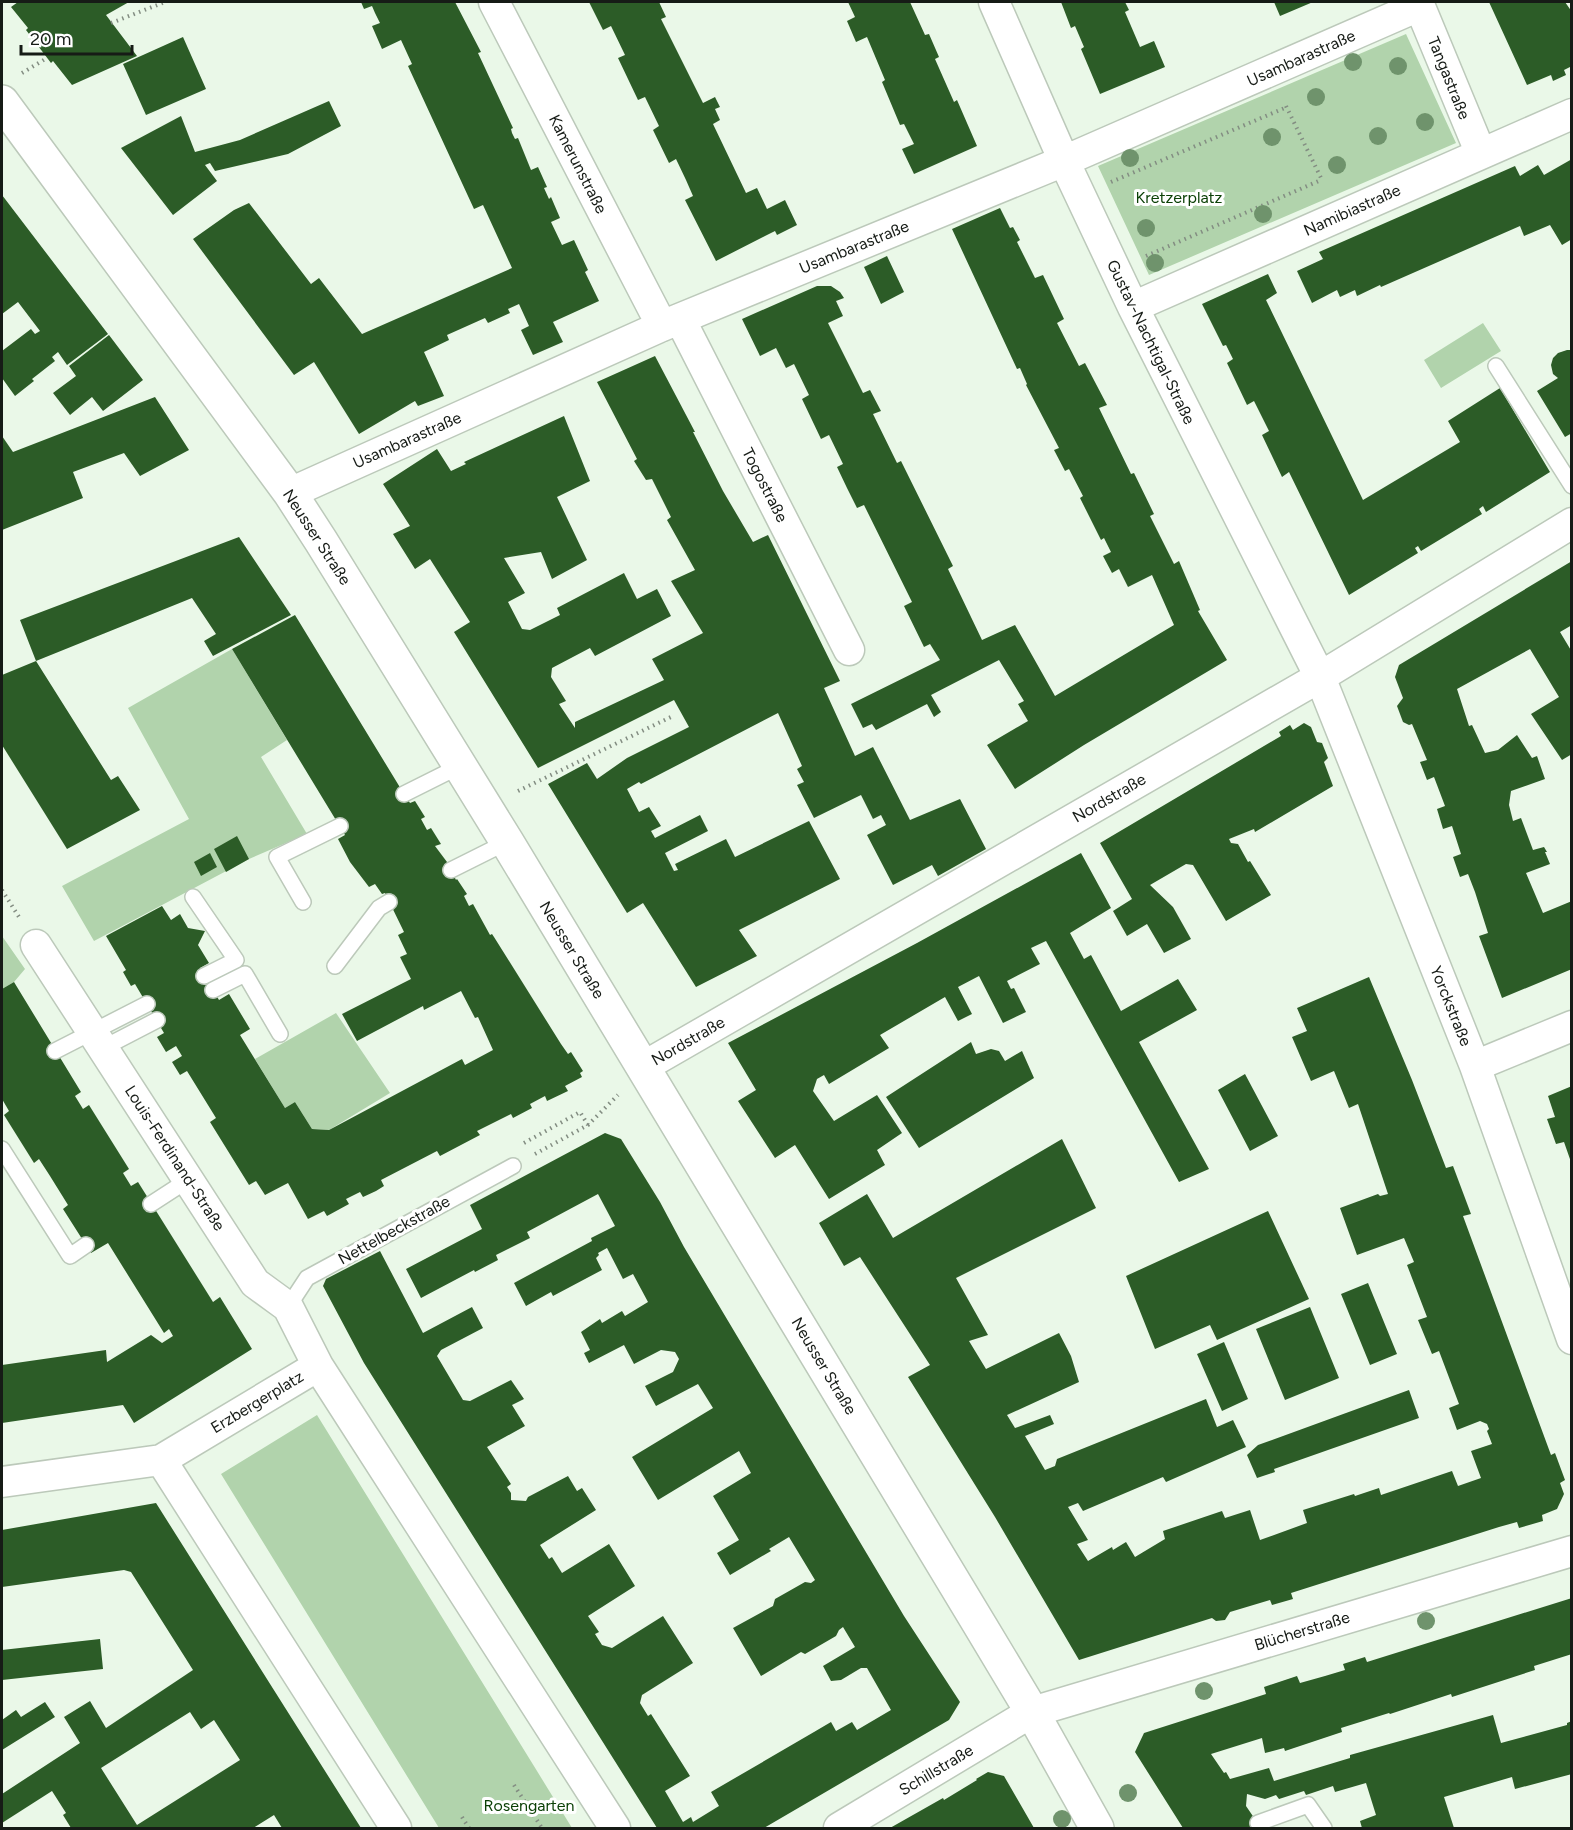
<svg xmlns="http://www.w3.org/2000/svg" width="1573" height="1830" font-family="Figtree,sans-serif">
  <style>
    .green { fill: #b1d3ac }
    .building { fill: #2c5c27; fill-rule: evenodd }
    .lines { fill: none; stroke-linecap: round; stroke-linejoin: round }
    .service-casing { stroke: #bcc9ba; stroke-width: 18 }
    .minor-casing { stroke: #bcc9ba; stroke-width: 33 }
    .secondary-casing { stroke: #bcc9ba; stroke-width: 36 }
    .path { stroke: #838d82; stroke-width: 4; stroke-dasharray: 1.5 4.5; stroke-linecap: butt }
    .service { stroke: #fff; stroke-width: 15 }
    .minor { stroke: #fff; stroke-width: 30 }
    .secondary { stroke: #fff; stroke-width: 33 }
    .tree { fill: #6f936c }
    .labels { text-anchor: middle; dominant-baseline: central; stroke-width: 6; stroke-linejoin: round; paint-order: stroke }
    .street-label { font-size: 16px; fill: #161b16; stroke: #fff }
    .park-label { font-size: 16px; fill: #0b4006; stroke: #fff }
  </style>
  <rect width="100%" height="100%" fill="#eaf8e8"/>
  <!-- green -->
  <path class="green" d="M1406 34 1456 143 1149 275 1098 166Z
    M1483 323 1501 351 1441 388 1424 360Z
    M232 649 287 740 261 757 307 834 249 859 94 941 62 886 189 819 128 708Z
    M2 936 25 969 14 982 2 989Z
    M336 1013 390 1093 329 1130 312 1129 295 1102 285 1108 255 1059Z
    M317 1415 537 1771 572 1828H439L221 1474Z"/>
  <!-- building -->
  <path class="building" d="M18 2H129L106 15 137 56 72 85 53 61 51 63 26 30 28 28 11 7Z
    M361 2H455L481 52 478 53 513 128 511 129 512 133 515 139 518 138 531 170 538 167 547 187 544 188 549 199 551 197 560 218 551 222 562 245 574 240 588 270 585 272 599 301 553 322 563 342 533 355 521 330 529 326 519 304 508 309 510 313 488 323 485 318 447 335 449 340 424 352 444 396 418 406 415 401 359 434 314 362 294 375 193 239 234 210 249 203 311 284 319 278 362 334 512 268 483 205 474 209 408 66 412 64 401 40 382 49 372 26 380 23 375 13 372 6 364 9Z
    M589 2H659L666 17 661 19 703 103 715 97 720 107 715 109 720 120 713 124 746 193 757 188 767 209 785 200 797 225 777 235 775 231 716 261 685 200 693 196 686 180 676 159 669 163 653 130 659 126 645 97 638 100 618 58 625 55 611 26 603 30Z
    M848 2H910L925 35 929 34 939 57 935 59 954 102 957 100 977 146 914 174 902 149 914 144 904 124 900 125 882 82 885 80 867 37 856 42 847 21 855 17Z
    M1061 2H1125L1129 10 1125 12 1140 47 1154 41 1165 67 1100 94 1081 49 1084 47 1075 26 1071 28Z
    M1274 2H1313L1280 16Z
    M1489 2H1565L1572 12V66L1564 70 1566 75 1553 81 1551 75 1527 85Z
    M183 37 206 89 146 115 123 64Z
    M329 101 341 126 288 154 215 171 210 163 205 165 217 181 173 215 121 148 181 116 195 152 240 140Z
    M1572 159V239L1562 245 1550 225 1524 236 1520 226 1381 287 1380 285 1357 296 1355 290 1340 297 1337 290 1312 303 1297 271 1323 259 1319 252 1515 166 1520 176 1538 165 1544 175Z
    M2 195 108 334 67 365 58 352 52 357 55 361 32 379 34 381 15 396 2 378V351L31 329 35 334 40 331 18 302 2 314Z
    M1000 208 1010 228 1013 227 1020 240 1017 242 1035 278 1043 275 1064 319 1057 323 1079 366 1085 363 1107 405 1099 408 1131 474 1134 473 1154 514 1150 516 1174 564 1179 561 1200 610 1198 611 1227 660 1084 745 1015 789 987 745 1028 721 1018 704 1024 701 999 660 931 695 941 712 934 717 927 704 876 730 872 724 863 728 851 704 940 660 930 644 924 647 904 606 912 602 864 505 857 508 847 488 837 467 843 464 829 435 821 439 802 399 809 395 794 364 786 368 776 348 760 356 742 319 817 286H831L840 292 844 298 836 301 843 316 828 323 863 393 870 390 881 411 873 414 897 463 901 461 953 566 948 569 982 640 1015 625 1055 696 1174 625 1152 575 1128 587 1119 569 1112 573 1103 556 1111 552 1104 538 1101 540 1080 498 1083 496 1069 469 1065 471 1054 450 1059 448 1026 385 1027 384 1020 368 1017 369 952 229Z
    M887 256 904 292 881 304 864 267Z
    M1268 274 1277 293 1266 300 1363 500 1460 442 1448 421 1500 388 1550 472 1486 512 1483 506 1479 509 1482 514 1421 551 1418 546 1415 548 1418 553 1349 595 1289 472 1282 477 1262 435 1269 431 1254 401 1247 405 1227 363 1233 359 1226 345 1223 346 1202 304Z
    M109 335 143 380 103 411 92 397 70 415 53 393 76 376 69 366Z
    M1567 350H1572V433L1565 437 1537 391 1558 378 1553 374 1551 365 1553 358 1558 353Z
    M655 356 695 432H693L723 491 753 542 768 535 840 681 824 688 855 756 873 747 910 820 960 799 986 849 938 876 932 865 893 885 867 835 886 825 881 815 873 819 861 795 814 818 797 785 804 782 797 769 802 766 778 713 641 784 639 782 627 789 639 812 649 807 661 826 651 831 655 838 700 815 708 831 665 853 674 871 678 870 675 864 726 839 735 857 809 821 840 879 739 930 757 956 696 987 643 903 627 913 548 784 587 763 597 779 627 758 689 727 674 700 538 768 454 632 470 622 430 559 415 569 393 534 410 526 383 484 437 449 451 471 466 464 464 462 564 416 590 481 557 497 587 560 552 579 541 552 504 558 525 593 508 602 522 629 530 630 560 615 557 608 624 573 637 599 657 589 671 616 595 656 590 648 552 668 551 677 566 701 559 704 575 728V722L664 680 652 659 703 633 671 581 695 570 667 520 671 517 652 479 646 480 634 461 637 459 597 382Z
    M155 397 189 450 140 476 124 453 73 472 83 498 2 530V436L13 452Z
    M239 537 291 615 213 656 204 641 216 634 192 598 36 661 20 620Z
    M1572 561V625L1560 632 1572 652V754L1562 760 1531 714 1559 697 1530 649 1457 689 1469 726 1472 725 1485 753 1498 750 1517 735 1532 758 1537 756 1545 779 1511 791 1509 805 1513 821 1521 818 1533 850 1544 847 1547 852H1545L1550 864 1526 873 1543 913 1572 901V969L1502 998 1479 936 1488 933 1475 892 1468 874 1460 877 1453 857 1461 854 1452 826 1443 829 1437 809 1445 806 1434 777 1427 780 1420 762 1427 760 1412 724 1409 725 1403 722 1397 706 1403 698 1395 677 1399 665Z
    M295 615 404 794 410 803 415 801 425 817 421 819 427 830 431 828 441 844 435 846 447 862 456 880 457 879 467 894 464 896 469 906 473 904 490 935 492 934 494 937 561 1044 568 1054 571 1052 583 1071 580 1073 582 1077 565 1086 568 1091 547 1101 545 1096 530 1104 532 1108 513 1118 511 1114 477 1131 480 1135 440 1156 437 1151 381 1180 384 1186 376 1191 363 1197 360 1192 346 1199 349 1204 327 1216 324 1211 308 1219 288 1183 265 1195 256 1181 249 1185 210 1122 216 1118 187 1071 180 1075 172 1062 182 1056 176 1046 166 1052 157 1037 164 1033 135 984 131 986 123 972 126 970 106 936 162 906 171 920 180 914 188 928 205 931 198 945 209 963 200 968 219 1000 229 994 250 1029 240 1035 285 1108 295 1102 312 1129 329 1130 462 1059 465 1065 493 1050 478 1017 475 1018 461 991 424 1010 423 1006 357 1041 342 1014 411 979 400 957 407 954 398 935 404 932 385 893 382 894 375 884 369 887 350 862 338 839 345 835 232 649Z
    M36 661 111 780 118 776 140 810 67 849 2 745V675Z
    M1304 723 1311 727 1317 742 1322 743 1328 758 1324 762 1333 786 1255 832 1254 829 1229 839 1231 843 1238 844 1248 862 1250 861 1271 895 1226 921 1193 865 1186 864 1150 885 1173 907 1191 939 1164 953 1147 924 1127 936 1113 911 1132 899 1100 843 1281 736 1279 732 1290 725 1293 730Z
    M237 836 249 859 226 872 214 849Z
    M210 853 217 867 201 876 194 862Z
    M1081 853 1111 908 1070 933 1084 959 1091 955 1121 1011 1178 979 1197 1010 1139 1042 1209 1169 1179 1182 1046 941 1031 948 1040 964 1007 981 1011 989 1014 988 1026 1012 1003 1023 979 976 958 987 972 1014 958 1021 945 997 880 1035 889 1048 829 1084 824 1075 817 1079 813 1091 834 1121 877 1095 902 1133 877 1150 885 1165 829 1199 795 1145 775 1158 738 1101 756 1090 728 1043 917 943Z
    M1369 977 1412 1080 1446 1168 1453 1166 1471 1214 1463 1216 1551 1455 1555 1453 1565 1480 1560 1483 1564 1494 1557 1509 1542 1515 1543 1521 1519 1528 1517 1522 1499 1527 1291 1593 1293 1599 1272 1605 1270 1600 1230 1612 1225 1620 1216 1621 1212 1618 1079 1660 995 1517 908 1377 930 1365 860 1257 844 1266 819 1223 867 1194 893 1238 1062 1139 1096 1208 956 1278 988 1335 969 1341 986 1369 1059 1333 1071 1356 1079 1382 1007 1415 1015 1428 1050 1415 1054 1424 1025 1436 1045 1470 1055 1466 1057 1459 1206 1399 1217 1427 1233 1420 1246 1447 1166 1482 1163 1477 1083 1511 1078 1503 1068 1507 1088 1540 1077 1544 1088 1561 1112 1547 1113 1550 1126 1542 1135 1557 1165 1539 1163 1531 1222 1511 1225 1518 1250 1510 1260 1540 1307 1523 1303 1510 1354 1494 1355 1496 1379 1488 1381 1495 1452 1471 1458 1486 1481 1478 1471 1451 1492 1444 1487 1431 1489 1429 1487 1424 1480 1421 1457 1430 1449 1408 1459 1404 1439 1351 1432 1354 1418 1320 1427 1317 1407 1265 1414 1262 1404 1238 1357 1255 1340 1208 1378 1194 1380 1196 1388 1194 1358 1104 1349 1108 1334 1071 1311 1081 1292 1037 1307 1031 1297 1008Z
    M14 982 81 1092 75 1096 83 1109 89 1105 129 1169 123 1173 131 1186 138 1182 213 1302 220 1297 252 1349 134 1423 123 1405 2 1423V1365L106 1350 107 1362 151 1335 162 1343 173 1336 169 1329 164 1333 108 1243 91 1253 63 1209 68 1205 50 1176 39 1159 34 1163 4 1115 9 1111 2 1099V989Z
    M971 1042 976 1054 991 1049 999 1051 1005 1061 1022 1051 1034 1078 919 1148 886 1097Z
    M1245 1074 1278 1136 1250 1151 1218 1090Z
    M1572 1086V1162H1571L1564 1142 1556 1144 1547 1119 1555 1117 1548 1096Z
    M605 1133 621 1139 660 1202 684 1247 904 1616 960 1702 949 1720 764 1828H657L364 1363 323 1286 326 1279 380 1251 423 1333 472 1307 483 1328 441 1350 437 1356 463 1400 470 1401 511 1380 524 1399 512 1405 525 1426 487 1447 511 1484 507 1487 511 1493V1500L526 1501 528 1497 568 1476 577 1491 582 1488 596 1510 540 1545 549 1559 552 1557 562 1573 609 1544 635 1586 588 1616 599 1632 595 1634 602 1645 612 1648 663 1616 693 1663 642 1695 640 1703 648 1716 651 1714 690 1776 665 1791 683 1822 691 1817 693 1822 719 1806 711 1792 814 1732 831 1722 836 1731 852 1722 857 1730 891 1710 867 1668H861L841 1680 831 1681 823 1666 855 1647 843 1627 839 1630 836 1636 805 1654 801 1652 761 1676 733 1628 773 1606 775 1599 805 1582 811 1583 815 1580 789 1537 769 1549 771 1551 730 1575 717 1553 739 1540 713 1496 751 1473 739 1451 658 1500 632 1457 713 1408 698 1384 656 1406 645 1386 673 1372 679 1359 675 1352 661 1350 634 1364 624 1345 589 1363 584 1353 590 1350 581 1332 600 1319 602 1323 622 1311 625 1316 648 1302 633 1274 623 1279 607 1248 598 1253 599 1255 596 1258 602 1270 553 1296 551 1292 526 1306 514 1283 592 1241 591 1238 615 1226 598 1194 527 1232 530 1238 496 1255 498 1260 475 1272 474 1270 421 1298 406 1269 482 1229 470 1205Z
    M1268 1211 1309 1299 1217 1340 1210 1325 1155 1349 1126 1276Z
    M1368 1283 1397 1354 1370 1365 1341 1294Z
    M1310 1307 1339 1378 1285 1400 1256 1329Z
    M1224 1342 1248 1399 1222 1411 1197 1354Z
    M1409 1390 1419 1418 1274 1469 1275 1472 1257 1478 1247 1455 1258 1445Z
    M156 1503 349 1809 361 1828H282L274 1815 253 1828H71L63 1815 66 1813 52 1791 2 1823V1794L80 1743 64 1717 90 1701 106 1728 193 1670 131 1572 124 1570 2 1587V1530ZM190 1712 201 1729 214 1720 240 1760 137 1825 101 1768Z
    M1572 1598V1654L1534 1666 1535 1670 1452 1697 1451 1694 1390 1714 1389 1713 1341 1728 1342 1732 1285 1751 1284 1748 1265 1753 1262 1738 1211 1754 1224 1773 1226 1772 1230 1779 1269 1768 1274 1781 1350 1758V1755L1493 1715 1501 1743 1567 1725V1723L1572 1721V1774L1515 1789 1512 1777 1444 1797 1454 1828H1362L1360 1821 1376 1815 1366 1783 1335 1792 1333 1786 1306 1795 1304 1791 1279 1799 1276 1795 1265 1799 1247 1794 1246 1806 1261 1828H1183L1135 1752 1144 1733 1266 1694 1264 1687 1297 1676 1300 1683 1325 1676 1345 1670 1343 1664 1365 1657 1367 1662Z
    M100 1639 103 1669 2 1680V1650Z
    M45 1702 55 1717 2 1750V1720L16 1710 21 1717Z
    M988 1772 1004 1776 1034 1828H890L943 1798 944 1800 977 1780 976 1779Z"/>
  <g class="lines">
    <defs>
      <path id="service" d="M1496 366 1572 486
        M404 794 460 766
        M451 870 507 842
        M193 897 236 960 204 976
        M303 902 277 857 340 826
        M335 966 379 908 389 902
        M213 990 245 974 280 1034
        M103 1048 157 1020
        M55 1051 147 1004
        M2 1149 70 1256 86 1245
        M151 1204 188 1180
        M288 1307 307 1278 513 1166
        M1258 1823 1308 1805 1324 1828"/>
      <path id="minor" d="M494 2 662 326
        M994 2 1064 161 1133 307 1320 677 1475 1066 1572 1339
        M1418 2 1481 154
        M1133 307 1572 114
        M680 319 849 650
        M290 493 662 326 1064 161 1419 6
        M36 945 255 1283 288 1307 318 1366 615 1828
        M1475 1066 1572 1026
        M643 1067 1320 677 1572 523
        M161 1460 396 1828
        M2 1482 161 1460 318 1366
        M839 1828 1032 1712 1572 1551"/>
      <path id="secondary" d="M2 102 290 493 321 541 507 842 981 1627 1032 1712 1097 1828"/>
    </defs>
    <!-- service casing -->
    <use href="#service" class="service-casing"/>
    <!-- minor casing -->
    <use href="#minor" class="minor-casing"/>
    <!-- secondary casing -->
    <use href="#secondary" class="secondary-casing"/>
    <!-- path -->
    <path class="path" d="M111 23 165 2
      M22 73 47 58
      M1286 106 1322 180
      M1111 182 1287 107
      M1146 256 1321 180
      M518 791 673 716
      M2 890 19 917
      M524 1143 580 1112 588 1125
      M535 1154 588 1125 618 1095
      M514 1785 542 1828
      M462 1817 469 1828"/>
    <!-- service -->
    <use href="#service" class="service"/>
    <!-- minor -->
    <use href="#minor" class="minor"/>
    <!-- secondary -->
    <use href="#secondary" class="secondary"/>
  </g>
  <!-- trees -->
  <g class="tree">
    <circle cx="1353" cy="62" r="9"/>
    <circle cx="1398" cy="66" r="9"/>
    <circle cx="1316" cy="97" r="9"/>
    <circle cx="1425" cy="122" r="9"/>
    <circle cx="1378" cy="136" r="9"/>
    <circle cx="1272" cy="137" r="9"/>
    <circle cx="1130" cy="158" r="9"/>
    <circle cx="1337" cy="165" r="9"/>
    <circle cx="1263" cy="214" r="9"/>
    <circle cx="1146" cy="228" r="9"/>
    <circle cx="1155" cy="263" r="9"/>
    <circle cx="1426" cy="1621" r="9"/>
    <circle cx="1204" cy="1691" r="9"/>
    <circle cx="1128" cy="1793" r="9"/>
    <circle cx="1062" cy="1819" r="9"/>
  </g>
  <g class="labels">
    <!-- street labels -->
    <g class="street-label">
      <text transform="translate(1301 58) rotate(-24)">Usambarastraße</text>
      <text transform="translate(1449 78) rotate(68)">Tangastraße</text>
      <text transform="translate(578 164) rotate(63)">Kamerunstraße</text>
      <text transform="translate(1352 210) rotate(-24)">Namibiastraße</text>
      <text transform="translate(854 247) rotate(-22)">Usambarastraße</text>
      <text transform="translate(1151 342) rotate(64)">Gustav-Nachtigal-Straße</text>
      <text transform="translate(407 440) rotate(-24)">Usambarastraße</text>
      <text transform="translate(765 485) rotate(63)">Togostraße</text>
      <text transform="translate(317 537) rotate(57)">Neusser Straße</text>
      <text transform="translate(1109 798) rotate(-30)">Nordstraße</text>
      <text transform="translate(572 950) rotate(59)">Neusser Straße</text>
      <text transform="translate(1451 1006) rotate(68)">Yorckstraße</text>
      <text transform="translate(688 1041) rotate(-30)">Nordstraße</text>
      <text transform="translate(175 1158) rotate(57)">Louis-Ferdinand-Straße</text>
      <text transform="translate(394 1230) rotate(-29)">Nettelbeckstraße</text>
      <text transform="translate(824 1366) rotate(59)">Neusser Straße</text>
      <text transform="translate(257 1402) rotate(-31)">Erzbergerplatz</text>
      <text transform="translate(1302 1631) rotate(-17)">Blücherstraße</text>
      <text transform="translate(936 1770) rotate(-31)">Schillstraße</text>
    </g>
    <!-- park labels -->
    <g class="park-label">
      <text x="1179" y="197">Kretzerplatz</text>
      <text x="529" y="1805">Rosengarten</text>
    </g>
  </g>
  <!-- border -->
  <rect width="1573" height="1830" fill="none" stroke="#161b16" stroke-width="6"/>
  <!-- scale -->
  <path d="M21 45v9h111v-9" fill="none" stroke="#161b16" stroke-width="3"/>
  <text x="30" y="45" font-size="18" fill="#161b16" stroke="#ffffff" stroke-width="4.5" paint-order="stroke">20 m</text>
</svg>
